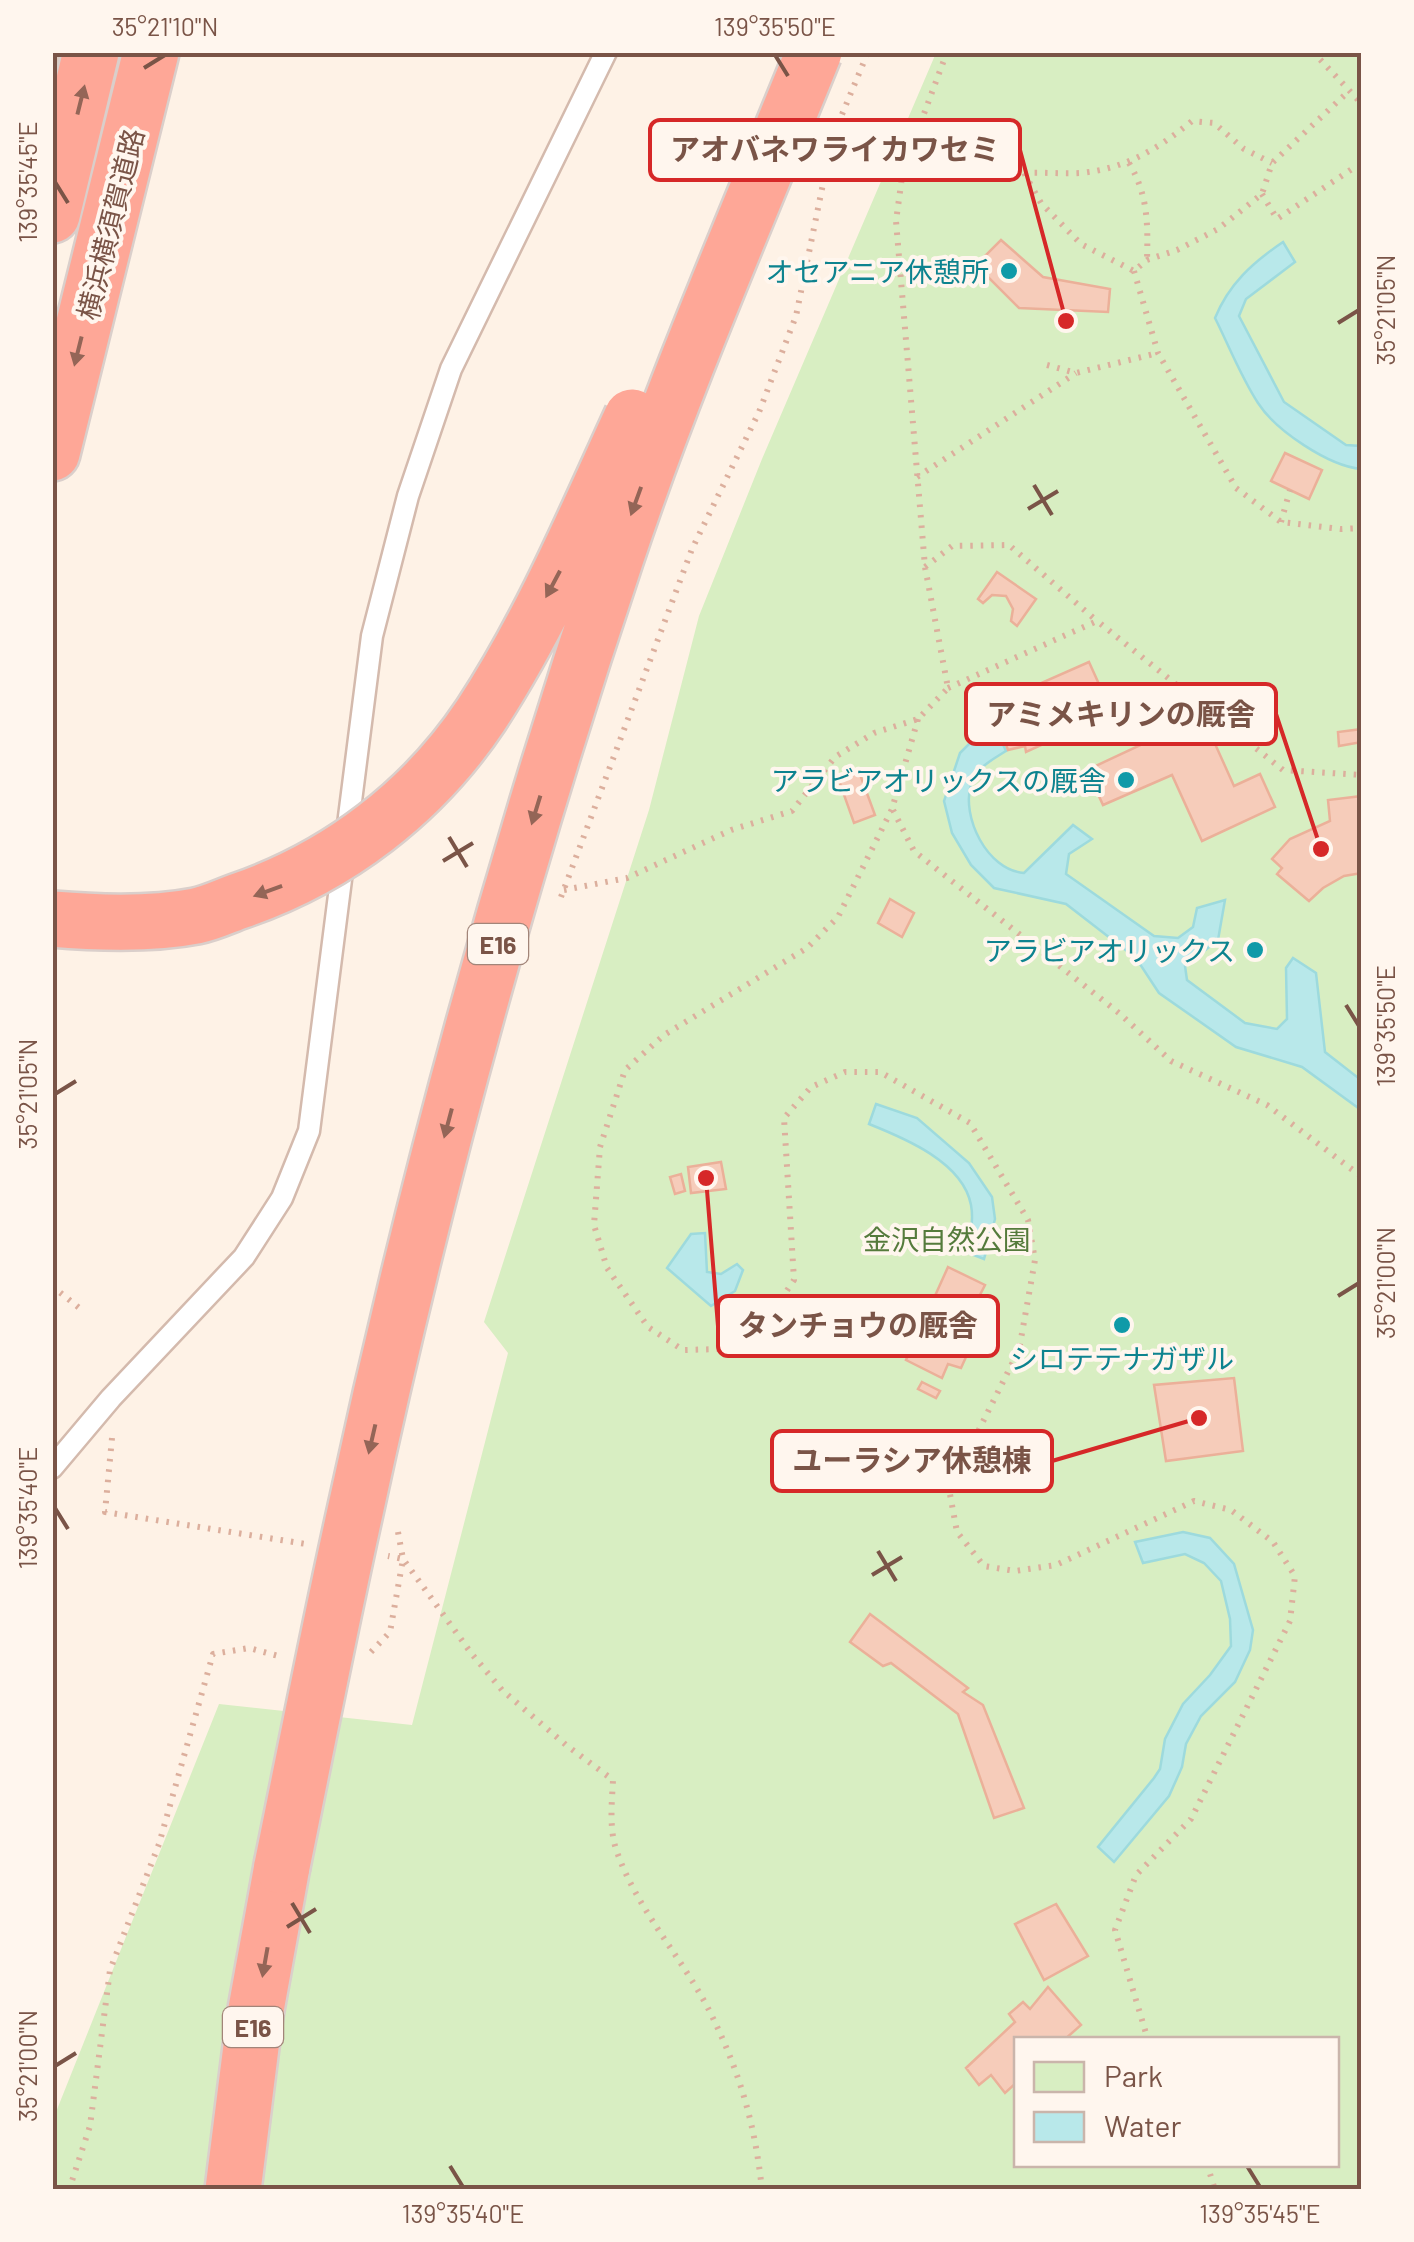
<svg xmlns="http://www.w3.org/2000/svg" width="1414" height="2242" font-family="Barlow,'Noto Sans JP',sans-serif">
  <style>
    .green { fill: #d8eec2; fill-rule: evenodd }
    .water { fill: #b8e8ea; stroke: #9ddadd; stroke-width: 2.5 }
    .building { fill: #f6ccba; stroke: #ebb099; stroke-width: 2.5 }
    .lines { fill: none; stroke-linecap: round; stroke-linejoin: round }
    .highway-tunnel { stroke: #ddcabe; stroke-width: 55; stroke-dasharray: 55 28; stroke-linecap: butt }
    .lane-casing { stroke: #d4baad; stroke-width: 25 }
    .highway-casing { stroke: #dacfcb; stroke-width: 60 }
    .path { stroke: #dcaf9d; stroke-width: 6; stroke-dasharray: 2.5 8; stroke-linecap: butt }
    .lane { stroke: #fff; stroke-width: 20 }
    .highway { stroke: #fea797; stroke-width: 55 }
    .highway-bridge-casing { stroke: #dacfcb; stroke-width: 60; stroke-linecap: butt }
    .highway-bridge { stroke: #fea797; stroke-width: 55 }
    .oneway { fill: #946557 }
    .ticks { fill: none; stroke: #7a5447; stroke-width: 4 }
    .culture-dot { fill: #0f9aa8; stroke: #fff6ee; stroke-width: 4 }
    .labels { text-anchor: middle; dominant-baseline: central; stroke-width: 8; stroke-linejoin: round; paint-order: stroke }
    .shield { fill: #fff6ee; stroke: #a28579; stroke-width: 2.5 }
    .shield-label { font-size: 25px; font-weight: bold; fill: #7a5447 }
    .street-label { font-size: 28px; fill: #7a5447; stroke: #fff6ee }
    .culture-label { font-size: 28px; fill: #0d838f; stroke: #fff6ee; text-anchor: end }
    .park-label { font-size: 28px; fill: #557b3c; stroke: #fff6ee }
    .leader { fill: none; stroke: #d62828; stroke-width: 4 }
    .callout-dot { fill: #d62828; stroke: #fff6ee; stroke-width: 4 }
    .callout { fill: #fff6ee; stroke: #d62828; stroke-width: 4 }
    .callout-label { font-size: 30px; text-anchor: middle; font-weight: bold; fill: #7a5447 }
    .neatline { fill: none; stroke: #7a5447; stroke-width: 4 }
    .ticks-label { font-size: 25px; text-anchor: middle; fill: #7a5447 }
  </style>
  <rect width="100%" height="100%" fill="#fef2e6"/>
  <!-- green -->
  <path class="green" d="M936 53H1361V2189H53L52 2122 219 1704 412 1725 508 1353 484 1322 649 810 699 616 762 459ZM1016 2040H1336V2164H1016Z"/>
  <!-- water -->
  <path class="water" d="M1283 242 1295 262 1246 299 1239 316 1284 402 1346 445 1361 446V469C1329 466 1276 431 1258 403 1241 377 1229 346 1215 318 1229 284 1252 263 1283 242Z
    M995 727 1006 751C992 760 977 767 971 784 961 817 987 870 1024 873L1073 825 1092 839 1069 854 1066 874 1154 936 1178 938 1193 927 1197 908 1225 900 1218 940 1185 966 1187 980 1245 1023 1277 1029 1287 1019 1286 968 1293 958 1316 973 1325 1052 1361 1080V1110L1302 1067 1236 1047 1159 993 1136 958 1066 904 994 888 971 865 952 833 944 801 960 753 973 740Z
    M876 1104 917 1118 969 1163 992 1197 995 1219 984 1259 966 1252C970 1237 974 1221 971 1205 963 1162 904 1138 869 1124Z
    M705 1233 707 1272 721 1274 737 1264 743 1270 735 1291 711 1306 667 1268 691 1234Z
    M1183 1532 1210 1538 1234 1564 1253 1630 1250 1650 1235 1682 1201 1716 1186 1744 1182 1767 1169 1796 1114 1862 1098 1847 1154 1778 1160 1769 1165 1739 1183 1704 1210 1675 1231 1646 1230 1619 1221 1581 1204 1563 1185 1554 1143 1563 1135 1542Z"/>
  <!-- building -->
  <path class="building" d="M1001 240 1043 277 1110 289 1108 312 1019 308 976 265Z
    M1285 453 1322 470 1309 499 1271 481Z
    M997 572 1036 599 1017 626 1011 621 1013 609 1006 596 992 595 983 603 978 599Z
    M1089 662 1112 713 1026 752 1025 746 1008 750 998 724 1013 717 1006 707 1035 693 1032 687Z
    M1196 719 1207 726 1234 786 1260 774 1275 807 1202 841 1172 775 1103 805 1087 770Z
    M1362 729V742L1339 746 1338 732Z
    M858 769 875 815 854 823 838 778Z
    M1362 796V873L1344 876 1323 888 1309 901 1277 874 1282 868 1272 859 1290 839 1330 821 1328 800Z
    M890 899 914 913 902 937 878 923Z
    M721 1162 726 1189 691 1193 688 1167Z
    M681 1174 685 1191 675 1194 670 1177Z
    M948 1267 985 1285 963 1328 976 1335 961 1368 948 1364 942 1378 906 1360Z
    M1234 1378 1243 1451 1166 1461 1154 1385Z
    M922 1382 940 1391 936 1398 918 1389Z
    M870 1614 968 1688 963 1692 983 1705 1024 1808 994 1818 958 1714 891 1663 883 1666 850 1642Z
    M1056 1904 1088 1956 1044 1980 1015 1924Z
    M1048 1987 1081 2025 1064 2040H1016V2083L1005 2093 991 2075 979 2085 966 2068 1015 2022 1009 2014 1023 2002 1030 2009Z"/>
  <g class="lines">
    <!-- highway-tunnel -->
    <path class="highway-tunnel" d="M52 70 72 52"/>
    <defs>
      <path id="lane" d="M52 1468 111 1398 244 1257 282 1198 309 1131 372 636 408 496 451 369 606 52"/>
      <path id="highway" d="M52 215 91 52
        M52 453 151 52
        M233 2190 255 2015 282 1866"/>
    </defs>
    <!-- lane casing -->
    <use href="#lane" class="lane-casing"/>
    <!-- highway casing -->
    <use href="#highway" class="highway-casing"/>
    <!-- path -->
    <path class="path" d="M1313 52 1362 104
      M838 124 868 52
      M1129 163C1148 195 1148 223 1147 260
      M1019 164 1041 203 1081 244 1134 271 1147 260 1177 250 1218 229 1262 194 1272 163 1349 91
      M1024 173C1043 172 1061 174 1080 173 1125 169 1158 149 1192 121L1214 123 1244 149 1272 163
      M1262 194 1277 219 1352 169
      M1134 271 1158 353 1236 488 1281 522 1341 529 1362 528
      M1047 365 1076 373 1158 353
      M917 477 1076 373
      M1281 522 1290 490
      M925 567 952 546 1009 545 1097 621
      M948 688 1097 621 1283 770 1362 775
      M918 719 892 809 838 917 807 948 664 1035 625 1070 600 1147 594 1225 607 1268 648 1327 683 1350 721 1349 768 1319 794 1280 784 1118 811 1087 845 1072H880L970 1123 1028 1220 1035 1260 1019 1350 949 1489 957 1532 984 1566 1015 1571 1056 1565 1194 1501 1231 1510 1273 1542 1295 1576 1290 1621 1191 1819 1136 1875 1115 1930 1148 2040
      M893 810 914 851 1119 1013 1171 1061 1267 1105 1362 1177
      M564 890 627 878 731 830 792 811 835 757 874 733 918 719 948 688 925 567 896 221 903 170 947 52
      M561 897 692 549 759 412 796 316 833 135
      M52 1286 83 1311
      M112 1438 105 1512 306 1544
      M398 1532 403 1559 471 1653 502 1690 566 1745 613 1780C612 1801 609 1828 616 1849 636 1909 683 1958 711 2014 740 2073 755 2124 762 2190
      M371 1652 390 1632 403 1559 388 1556
      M1207 2164 1215 2190
      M69 2190 90 2126 110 1970 159 1844 213 1654 249 1648 282 1657"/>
    <!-- lane -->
    <use href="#lane" class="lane"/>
    <!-- highway -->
    <use href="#highway" class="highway"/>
    <defs>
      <path id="highway-bridge" d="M52 919C99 923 150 925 196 916 211 913 225 906 239 901 338 867 423 802 481 715 542 622 586 517 632 417
        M282 1866C306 1748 329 1630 355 1512 424 1190 511 870 616 557 673 386 746 220 814 52"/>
    </defs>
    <!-- highway-bridge casing -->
    <use href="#highway-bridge" class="highway-bridge-casing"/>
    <!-- highway-bridge -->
    <use href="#highway-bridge" class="highway-bridge"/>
  </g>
  <!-- one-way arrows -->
  <defs><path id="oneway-solid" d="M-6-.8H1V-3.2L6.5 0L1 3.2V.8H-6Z" transform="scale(2.5)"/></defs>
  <g class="oneway">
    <use href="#oneway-solid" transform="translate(81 100) rotate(-76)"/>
    <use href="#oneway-solid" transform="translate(78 351) rotate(104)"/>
    <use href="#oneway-solid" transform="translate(636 501) rotate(110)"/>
    <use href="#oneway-solid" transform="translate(553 584) rotate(118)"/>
    <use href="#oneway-solid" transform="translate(536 810) rotate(107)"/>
    <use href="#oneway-solid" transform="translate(268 891) rotate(160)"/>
    <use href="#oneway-solid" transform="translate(448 1123) rotate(105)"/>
    <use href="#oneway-solid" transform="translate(372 1439) rotate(103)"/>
    <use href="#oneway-solid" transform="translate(265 1962) rotate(100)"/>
  </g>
  <!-- ticks -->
  <path class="ticks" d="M775 55 788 76M144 68 165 55M55 182 68 203M1338 323 1359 310M1034 485 1052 515M1028 509 1058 491M449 837 467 867M443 861 473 843M1346 1005 1359 1026M55 1094 76 1081M1338 1296 1359 1283M55 1508 68 1529M878 1551 896 1581M872 1575 902 1557M292 1903 310 1933M287 1927 316 1909M55 2066 76 2053M450 2166 463 2187M1247 2166 1260 2187"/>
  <!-- markers -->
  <g class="culture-dot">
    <circle cx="1009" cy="271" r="10"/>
    <circle cx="1126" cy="780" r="10"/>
    <circle cx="1255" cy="950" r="10"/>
    <circle cx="1122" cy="1325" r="10"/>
  </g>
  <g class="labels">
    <!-- shield labels -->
    <g class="shield">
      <rect x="468" y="924" width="60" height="40" rx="8"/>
      <rect x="223" y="2007" width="60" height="40" rx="8"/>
    </g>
    <g class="shield-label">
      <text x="498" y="944">E16</text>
      <text x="253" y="2027">E16</text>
    </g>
    <!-- street labels -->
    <g class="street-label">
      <text transform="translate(110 224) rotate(-76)">横浜横須賀道路</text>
    </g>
    <!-- culture labels -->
    <g class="culture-label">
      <text x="989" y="271">オセアニア休憩所</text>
      <text x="1106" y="780">アラビアオリックスの厩舎</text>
      <text x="1235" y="950">アラビアオリックス</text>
      <text x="1122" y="1358" text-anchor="middle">シロテテナガザル</text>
    </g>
    <!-- park labels -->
    <g class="park-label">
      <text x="947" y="1239">金沢自然公園</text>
    </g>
  </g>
  <!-- callouts -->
  <path class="leader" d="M1066 321L1020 150M1321 849L1276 714M706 1178L718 1326M1199 1418L1052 1461"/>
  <g class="callout-dot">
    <circle cx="1066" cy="321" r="10"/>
    <circle cx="1321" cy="849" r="10"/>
    <circle cx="706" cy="1178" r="10"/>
    <circle cx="1199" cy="1418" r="10"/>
  </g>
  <g class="callout">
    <rect x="650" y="120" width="370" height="60" rx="10"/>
    <rect x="966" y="684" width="310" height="60" rx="10"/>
    <rect x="718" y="1296" width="280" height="60" rx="10"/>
    <rect x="772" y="1431" width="280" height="60" rx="10"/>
  </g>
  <g class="callout-label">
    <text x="835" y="160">アオバネワライカワセミ</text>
    <text x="1121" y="725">アミメキリンの厩舎</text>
    <text x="858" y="1336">タンチョウの厩舎</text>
    <text x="912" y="1471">ユーラシア休憩棟</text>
  </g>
  <!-- border -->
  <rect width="1414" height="2242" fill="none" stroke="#fff6ee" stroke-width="110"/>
  <!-- legend -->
  <rect x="1014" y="2037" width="325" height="130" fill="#fff6ee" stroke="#cab5ab" stroke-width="2.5"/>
  <rect x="1034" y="2062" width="50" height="30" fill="#d8eec2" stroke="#cab5ab" stroke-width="2.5"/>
  <text x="1104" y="2087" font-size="30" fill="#7a5447">Park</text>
  <rect x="1034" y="2112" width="50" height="30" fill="#b8e8ea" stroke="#cab5ab" stroke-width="2.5"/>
  <text x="1104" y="2137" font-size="30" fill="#7a5447">Water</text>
  <rect x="55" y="55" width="1304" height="2132" class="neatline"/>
  <g class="ticks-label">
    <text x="165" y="36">35°21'10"N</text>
    <text x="775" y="36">139°35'50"E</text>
    <text transform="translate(28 182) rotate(-90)" y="9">139°35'45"E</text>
    <text transform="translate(1386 310) rotate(-90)" y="9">35°21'05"N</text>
    <text transform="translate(1386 1026) rotate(-90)" y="9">139°35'50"E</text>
    <text transform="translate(28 1094) rotate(-90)" y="9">35°21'05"N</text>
    <text transform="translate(1386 1283) rotate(-90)" y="9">35°21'00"N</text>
    <text transform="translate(28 1508) rotate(-90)" y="9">139°35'40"E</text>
    <text transform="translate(28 2066) rotate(-90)" y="9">35°21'00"N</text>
    <text x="463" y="2223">139°35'40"E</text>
    <text x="1260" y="2223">139°35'45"E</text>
  </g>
</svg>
